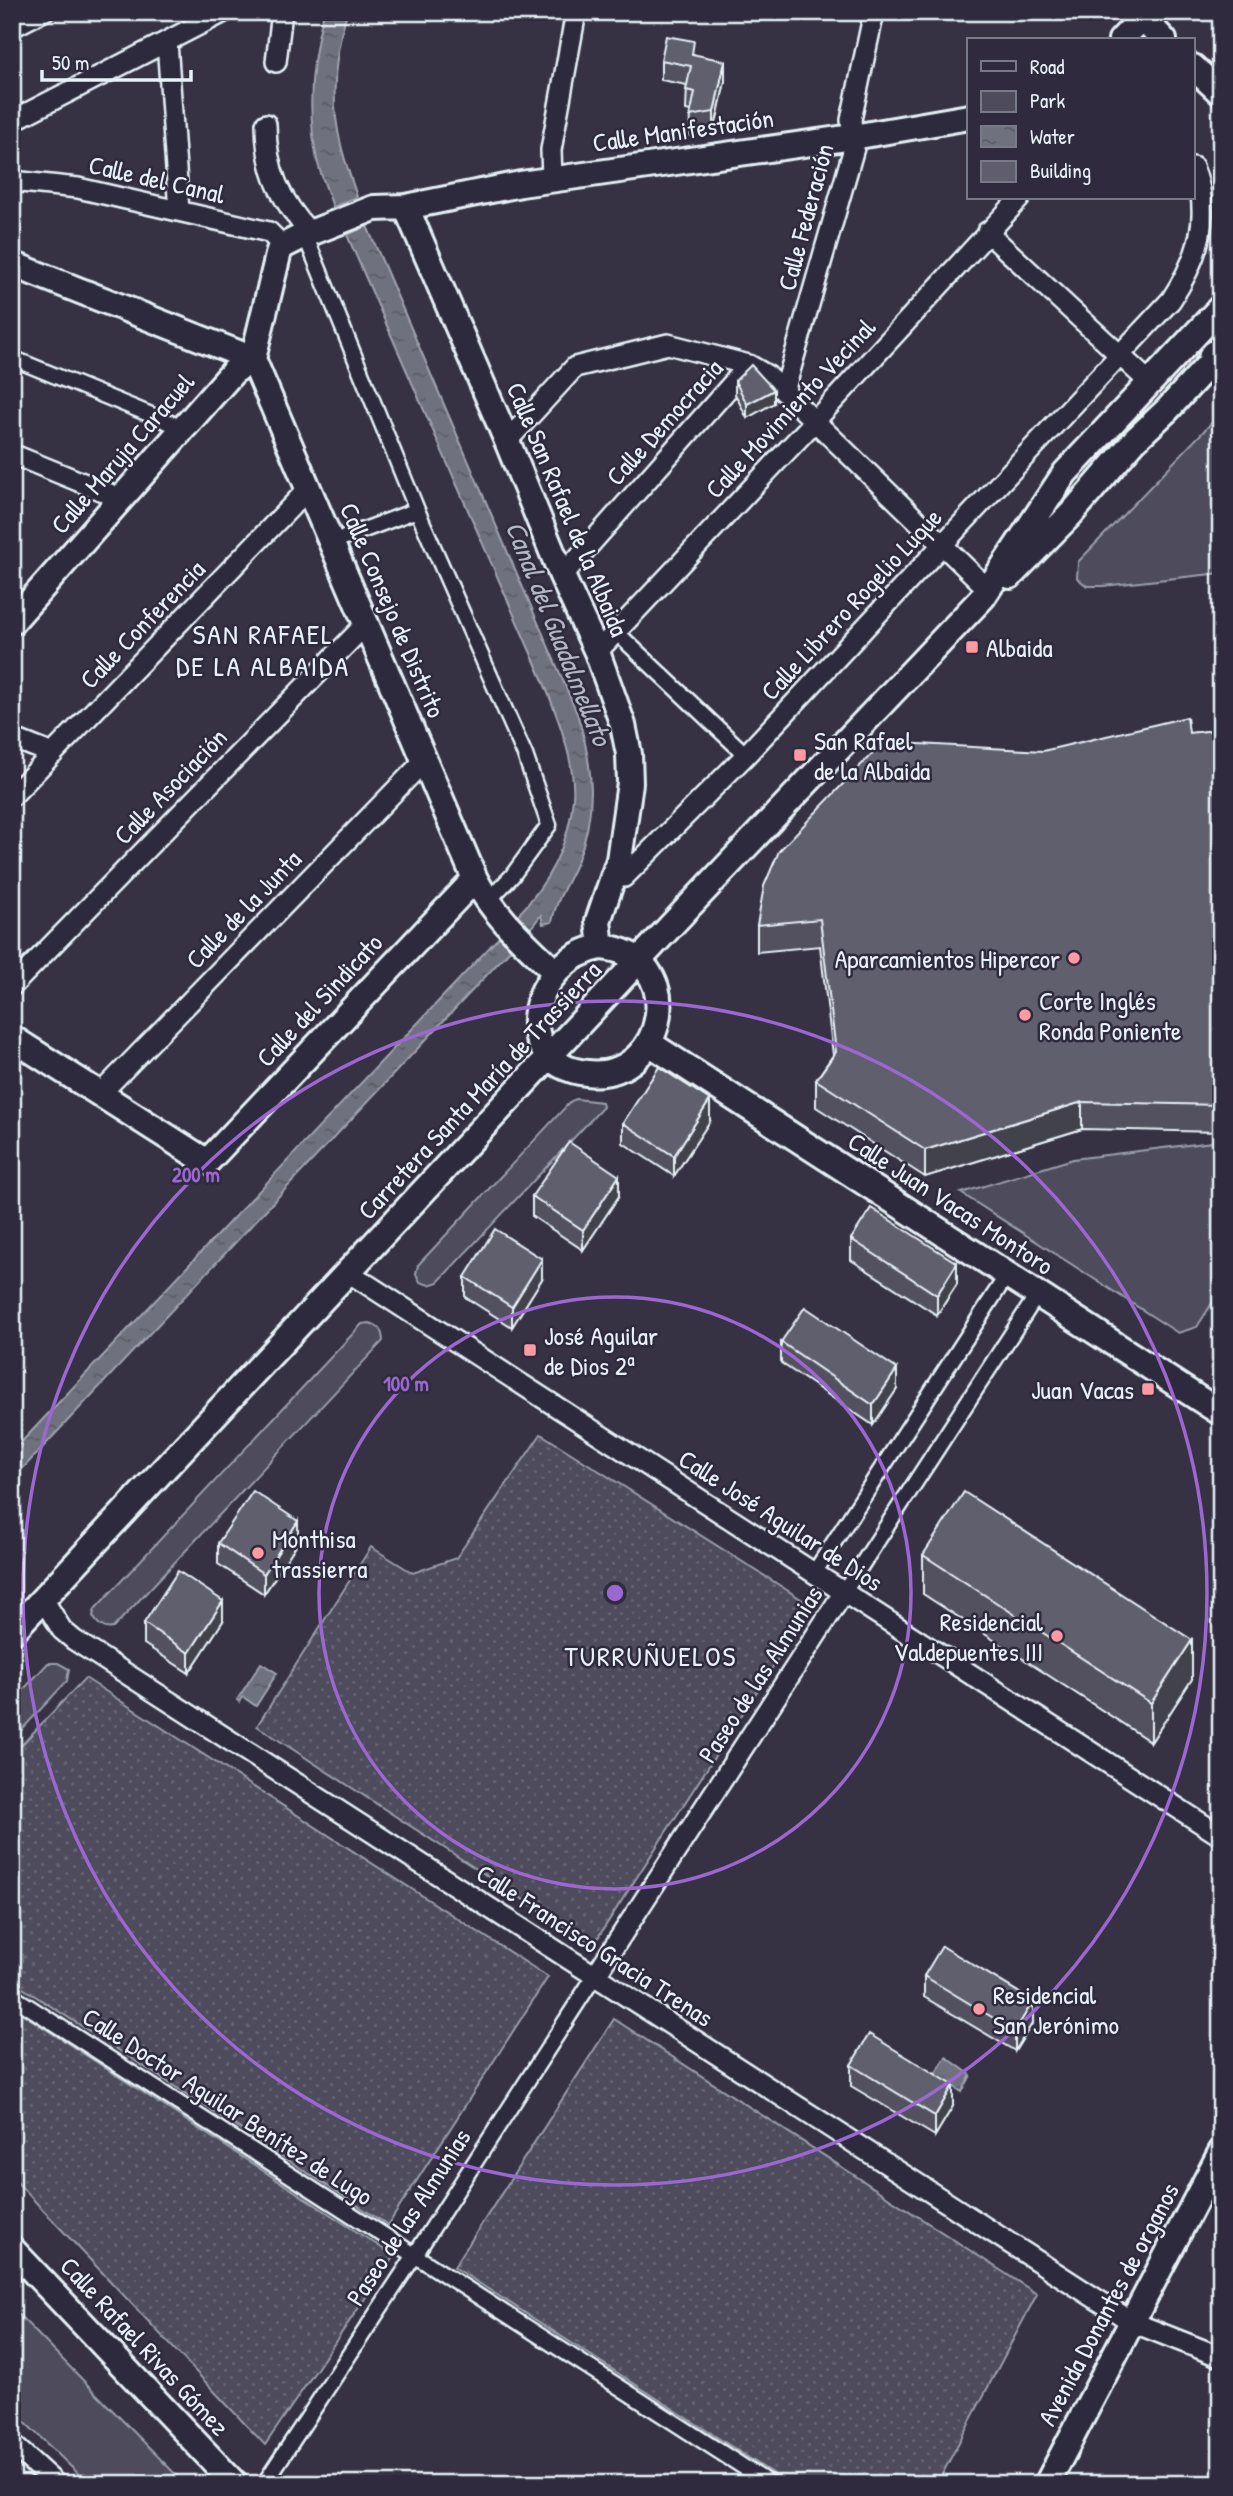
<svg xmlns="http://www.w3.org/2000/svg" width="1233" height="2496" font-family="'Patrick Hand',sans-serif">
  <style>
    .grass { fill: url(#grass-dots); stroke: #9a9eaa; stroke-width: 2 }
    .green { fill: #4d4b5c; stroke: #9a9eaa; stroke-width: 2 }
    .water { fill: url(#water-ripples); stroke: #a0a4af; stroke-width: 2 }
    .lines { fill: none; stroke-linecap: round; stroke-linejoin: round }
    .pedestrian-casing { stroke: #e8f1f8; stroke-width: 19 }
    .minor-casing { stroke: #e8f1f8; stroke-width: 24 }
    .tertiary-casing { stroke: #e8f1f8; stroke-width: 30 }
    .trunk-casing { stroke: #e8f1f8; stroke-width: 38 }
    .pedestrian { stroke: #2f2a3d; stroke-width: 14 }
    .minor { stroke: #2f2a3d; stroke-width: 19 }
    .tertiary { stroke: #2f2a3d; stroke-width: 24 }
    .trunk { stroke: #2f2a3d; stroke-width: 33 }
    .wall { fill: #53515f; stroke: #e8f1f8; stroke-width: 2 }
    .shaded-wall { fill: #43424d; stroke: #e8f1f8; stroke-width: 2 }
    .building { fill: #605e6e; stroke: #e8f1f8; stroke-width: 2 }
    .ring { fill: none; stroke: #9c67d0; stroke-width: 3.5 }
    .poi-dot { fill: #ff9aa2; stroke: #2f2a3d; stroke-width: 2.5 }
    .labels { text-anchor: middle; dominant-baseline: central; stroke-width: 5; stroke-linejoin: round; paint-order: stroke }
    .street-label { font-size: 26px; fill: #e8f1f8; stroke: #2f2a3d }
    .poi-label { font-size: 26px; fill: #e8f1f8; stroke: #2f2a3d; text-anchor: start }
    .water-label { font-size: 28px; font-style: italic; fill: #b2b7c2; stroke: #2f2a3d }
    .neighbourhood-label { font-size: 28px; letter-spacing: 2px; fill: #e8f1f8; stroke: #2f2a3d }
    .centre { fill: #9c67d0; stroke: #2f2a3d; stroke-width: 3.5 }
    .ring-label { font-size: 21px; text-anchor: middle; font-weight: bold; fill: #9c67d0; stroke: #2f2a3d; stroke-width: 5; stroke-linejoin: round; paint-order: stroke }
  </style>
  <defs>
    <pattern id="grass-dots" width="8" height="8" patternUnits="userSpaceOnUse" patternTransform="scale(1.75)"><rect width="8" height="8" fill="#4d4b5c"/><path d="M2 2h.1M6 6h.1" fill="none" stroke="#676574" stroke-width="1.8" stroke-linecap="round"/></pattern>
    <pattern id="water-ripples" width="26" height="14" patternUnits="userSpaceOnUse" patternTransform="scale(1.75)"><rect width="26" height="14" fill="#70717f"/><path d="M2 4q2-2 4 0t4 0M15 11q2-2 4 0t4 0" fill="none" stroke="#5b5c64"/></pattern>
  </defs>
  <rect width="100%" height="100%" fill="#363244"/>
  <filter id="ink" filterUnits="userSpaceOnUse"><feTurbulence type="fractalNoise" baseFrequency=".0143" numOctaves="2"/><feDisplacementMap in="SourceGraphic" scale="14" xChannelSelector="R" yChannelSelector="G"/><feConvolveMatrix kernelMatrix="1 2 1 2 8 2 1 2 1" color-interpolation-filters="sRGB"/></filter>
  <g filter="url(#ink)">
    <!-- grass -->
    <path class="grass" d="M541 1434 812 1606 593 1945 257 1726 371 1547 413 1573 456 1558Z
      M85 1678 548 1977 388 2225 12 1981V1755Z
      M12 2007 394 2256 265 2445 12 2177Z
      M614 2019 1037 2294 937 2484H789L454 2267Z"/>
    <!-- green -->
    <path class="green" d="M1221 413V573L1103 586H1087L1077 578 1078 562Z
      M576 1099 602 1102 603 1107 438 1282 429 1285 420 1282 416 1274 418 1265 571 1101Z
      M1221 1141V1289L1197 1327 1178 1333 961 1193 1073 1159Z
      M370 1323C380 1326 382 1330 383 1341L113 1628C104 1630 97 1624 93 1616L95 1609 362 1324Z
      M48 1663H58L69 1669 67 1681 12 1740V1702Z
      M12 2308 185 2484H89L12 2410Z"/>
    <!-- water -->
    <path class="water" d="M324 12H347C334 56 330 101 341 145 345 163 352 180 357 197L333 207C328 192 321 176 317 160 307 111 311 60 324 12Z
      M367 226 577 713C593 765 598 811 577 862 568 883 556 899 552 922L543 924 541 915 528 932 515 918C547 886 570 844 573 798 576 763 557 715 544 683L347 235Z
      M501 935 514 946 12 1480V1452Z
      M261 1663 277 1673 256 1706 243 1697 240 1702 237 1700Z
      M946 2057 971 2075 962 2092 935 2074Z"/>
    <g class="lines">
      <defs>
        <path id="pedestrian" d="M12 30 47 12
          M305 235 417 510 525 755 549 825 512 876 487 902
          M12 358 183 428
          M332 542 417 510
          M616 632 746 755
          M814 1573 1007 1275
          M844 1592 1037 1295
          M12 1996 770 2484
          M264 2484 415 2255 594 1977"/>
        <path id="minor" d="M167 42 179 211
          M276 62 282 12
          M12 121 224 12
          M266 124C266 171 280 200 311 234
          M552 179 551 150 576 12
          M12 181 78 188 269 232 283 246
          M987 232 1150 383
          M784 392 854 148 851 120 874 12
          M507 441 575 367 668 344 749 365 768 376 989 590
          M12 454 122 499
          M562 576 749 365
          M597 652 814 422 1020 198
          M12 738 53 754
          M12 796 309 488
          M614 874 624 877 746 755 1171 300C1198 259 1213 215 1193 167
          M12 986 366 624
          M99 1095 425 760
          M348 1272 1221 1836
          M43 1599 62 1630 74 1640 1132 2322 1221 2357
          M595 1976 844 1592
          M12 2444 56 2484"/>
        <path id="tertiary" d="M1137 12 1164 40
          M1121 40 1142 18
          M1193 67 1221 93
          M406 207 507 441 562 576 597 652 623 725 629 754 630 783 619 860 598 921 601 947
          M12 264 253 359
          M1010 576 1071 514 1135 440 1167 410 1221 351
          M12 622 233 372 253 359
          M601 947C690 954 668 1082 587 1073 504 1063 532 959 601 947Z
          M555 972C524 942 495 917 475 879L253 359 279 251 283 246 305 235 374 208 406 207 521 184 853 137 969 117
          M12 1038 207 1162 475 879
          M649 1043 1221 1413
          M12 1632 695 900 983 597 1065 473 1221 307
          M12 2249 235 2484
          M1047 2484 1221 2152"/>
        <path id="trunk" d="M1142 18 1147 12
          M1216 357 1221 356"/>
      </defs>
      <!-- pedestrian casing -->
      <use href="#pedestrian" class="pedestrian-casing"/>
      <!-- minor casing -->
      <use href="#minor" class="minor-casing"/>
      <!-- tertiary casing -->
      <use href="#tertiary" class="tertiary-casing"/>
      <!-- trunk casing -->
      <use href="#trunk" class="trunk-casing"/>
      <!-- pedestrian -->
      <use href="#pedestrian" class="pedestrian"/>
      <!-- minor -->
      <use href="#minor" class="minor"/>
      <!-- tertiary -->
      <use href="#tertiary" class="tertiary"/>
      <!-- trunk -->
      <use href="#trunk" class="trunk"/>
    </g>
    <!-- wall -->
    <path class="wall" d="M694 54 725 81 714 132 690 136 691 111 686 110 687 85 661 80V60Z
      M735 381 774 403 747 418 735 394Z
      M1221 721V1132L1082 1129 925 1177 816 1107V1080L833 1055 820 946 757 952V925L1043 751 1216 730Z
      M710 1121 674 1176 623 1143V1123Z
      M532 1196H619L583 1250 532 1216Z
      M851 1239 957 1284 937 1315 851 1260Z
      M465 1277 542 1279 512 1327 465 1297Z
      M781 1342 897 1389 873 1425 781 1363Z
      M1221 1508V1540L1215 1537V1516Z
      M298 1542 264 1594 218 1564V1543Z
      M923 1555 1192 1679 1151 1742 923 1594Z
      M223 1621 189 1673 144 1644V1623Z
      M924 1976 1033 2022 1015 2051 924 1997Z
      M851 2065 953 2106 935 2136 851 2086Z"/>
    <!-- shaded-wall -->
    <path class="shaded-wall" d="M725 61V81L714 132V112Z
      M774 390V403L747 418V404Z
      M710 1100V1121L674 1176V1156Z
      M1082 1102V1129L925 1177V1150Z
      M619 1176V1196L583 1250V1230Z
      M542 1259V1279L512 1327V1307Z
      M957 1263V1284L937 1315V1295Z
      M897 1369V1389L873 1425V1405Z
      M298 1521V1542L264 1594V1574Z
      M223 1601V1621L189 1673V1653Z
      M1192 1640V1679L1151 1742V1703Z
      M1033 2001V2022L1015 2051V2031Z
      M953 2085V2106L935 2136V2116Z"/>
    <!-- building -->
    <path class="building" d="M666 36 694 41 692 54 725 61 714 112 690 116 695 92 686 90 691 66 661 60Z
      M751 365 774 390 747 404 735 381Z
      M1187 717 1189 733 1216 730V721H1221V1105L1082 1102 925 1150 816 1080 836 1052 820 919 757 925 764 886 779 851 883 742 1043 751Z
      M659 1067 710 1100 674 1156 623 1123Z
      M569 1142 619 1176 583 1230 532 1196Z
      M871 1208 957 1263 937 1295 851 1239Z
      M495 1229 542 1259 512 1307 465 1277Z
      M805 1307 897 1369 873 1405 781 1342Z
      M253 1491 298 1521 264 1574 218 1543Z
      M964 1492 1192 1640 1151 1703 923 1555Z
      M1221 1508V1520L1215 1516Z
      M178 1571 223 1601 189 1653 144 1623Z
      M942 1946 1033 2001 1015 2031 924 1976Z
      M869 2034 953 2085 935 2116 851 2065Z"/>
  </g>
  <!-- distance rings -->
  <g class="ring">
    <circle cx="615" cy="1593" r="296"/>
    <circle cx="615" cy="1593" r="592"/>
  </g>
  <!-- markers -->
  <g class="poi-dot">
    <rect x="965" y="640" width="14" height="14" rx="3.5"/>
    <rect x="793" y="748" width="14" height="14" rx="3.5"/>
    <circle cx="1074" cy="958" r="7"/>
    <circle cx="1025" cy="1015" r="7"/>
    <rect x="523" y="1343" width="14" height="14" rx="3.5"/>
    <rect x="1141" y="1382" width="14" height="14" rx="3.5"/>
    <circle cx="258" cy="1553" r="7"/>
    <circle cx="1057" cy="1636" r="7"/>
    <circle cx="979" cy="2009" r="7"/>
  </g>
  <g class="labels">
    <!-- street labels -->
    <g class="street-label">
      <text transform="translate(683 130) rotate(-8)">Calle Manifestación</text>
      <text transform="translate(157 179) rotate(13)">Calle del Canal</text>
      <text transform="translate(805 217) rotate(-75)">Calle Federación</text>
      <text transform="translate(790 408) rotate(-47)">Calle Movimiento Vecinal</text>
      <text transform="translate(664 422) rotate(-48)">Calle Democracia</text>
      <text transform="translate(122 453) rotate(-49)">Calle Maruja Caracuel</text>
      <text transform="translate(568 509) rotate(67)">Calle San Rafael de la Albaida</text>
      <text transform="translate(851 604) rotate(-47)">Calle Librero Rogelio Luque</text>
      <text transform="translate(393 610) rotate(67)">Calle Consejo de Distrito</text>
      <text transform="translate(142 624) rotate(-46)">Calle Conferencia</text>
      <text transform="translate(170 786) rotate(-46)">Calle Asociación</text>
      <text transform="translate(243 909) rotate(-46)">Calle de la Junta</text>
      <text transform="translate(319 1000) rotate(-47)">Calle del Sindicato</text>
      <text transform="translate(479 1090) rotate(-47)">Carretera Santa María de Trassierra</text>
      <text transform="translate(951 1203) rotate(33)">Calle Juan Vacas Montoro</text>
      <text transform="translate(781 1520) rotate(33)">Calle José Aguilar de Dios</text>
      <text transform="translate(760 1674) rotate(-57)">Paseo de las Almunias</text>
      <text transform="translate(595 1945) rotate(33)">Calle Francisco Gracia Trenas</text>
      <text transform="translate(228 2106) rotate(33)">Calle Doctor Aguilar Benítez de Lugo</text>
      <text transform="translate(408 2217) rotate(-57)">Paseo de las Almunias</text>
      <text transform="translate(1108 2304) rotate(-62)">Avenida Donantes de organos</text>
      <text transform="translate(145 2346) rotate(47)">Calle Rafael Rivas Gómez</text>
    </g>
    <!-- poi labels -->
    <g class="poi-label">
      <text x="986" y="647">Albaida</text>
      <text x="814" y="740">San Rafael<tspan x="814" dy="30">de la Albaida</tspan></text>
      <text x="1060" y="958" text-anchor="end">Aparcamientos Hipercor</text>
      <text x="1039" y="1000">Corte Inglés<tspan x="1039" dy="30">Ronda Poniente</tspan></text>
      <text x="544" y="1335">José Aguilar<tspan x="544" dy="30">de Dios 2ª</tspan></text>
      <text x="1134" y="1389" text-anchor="end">Juan Vacas</text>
      <text x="272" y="1538">Monthisa<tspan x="272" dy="30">trassierra</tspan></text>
      <text x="1043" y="1621" text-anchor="end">Residencial<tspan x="1043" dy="30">Valdepuentes III</tspan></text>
      <text x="993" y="1994">Residencial<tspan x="993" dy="30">San Jerónimo</tspan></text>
    </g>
    <!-- water labels -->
    <g class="water-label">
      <text transform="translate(559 633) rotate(68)">Canal del Guadalmellato</text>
    </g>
    <!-- neighbourhood labels -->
    <g class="neighbourhood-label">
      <text x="263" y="634">SAN RAFAEL<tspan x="263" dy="32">DE LA ALBAIDA</tspan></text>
      <text x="651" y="1656">TURRUÑUELOS</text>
    </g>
  </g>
  <circle cx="615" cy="1593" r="10" class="centre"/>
  <g class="ring-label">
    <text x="196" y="1182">200 m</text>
    <text x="406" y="1391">100 m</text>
  </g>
  <!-- margin -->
  <rect width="1233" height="2496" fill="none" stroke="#2f2a3d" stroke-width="42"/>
  <rect x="21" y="21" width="1191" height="2454" fill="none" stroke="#e8f1f8" stroke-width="2.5" filter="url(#ink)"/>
  <!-- legend -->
  <rect x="967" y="38" width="228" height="161" fill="#2f2a3d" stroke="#797a88" stroke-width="2"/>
  <rect x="981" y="61" width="35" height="10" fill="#2f2a3d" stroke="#797a88" stroke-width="2"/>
  <text x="1030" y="74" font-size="21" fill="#e8f1f8">Road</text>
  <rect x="981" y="91" width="35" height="21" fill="#4d4b5c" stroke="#797a88" stroke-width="2"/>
  <text x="1030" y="108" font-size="21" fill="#e8f1f8">Park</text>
  <rect x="981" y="126" width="35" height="21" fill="url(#water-ripples)" stroke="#797a88" stroke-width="2"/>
  <text x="1030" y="144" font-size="21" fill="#e8f1f8">Water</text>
  <rect x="981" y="161" width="35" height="21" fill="#605e6e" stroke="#797a88" stroke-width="2"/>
  <text x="1030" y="178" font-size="21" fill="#e8f1f8">Building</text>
  <!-- scale -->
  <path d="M42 70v10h149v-10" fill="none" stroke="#e8f1f8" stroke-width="3.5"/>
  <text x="52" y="70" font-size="21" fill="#e8f1f8" stroke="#2f2a3d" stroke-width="5" paint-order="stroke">50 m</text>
</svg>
